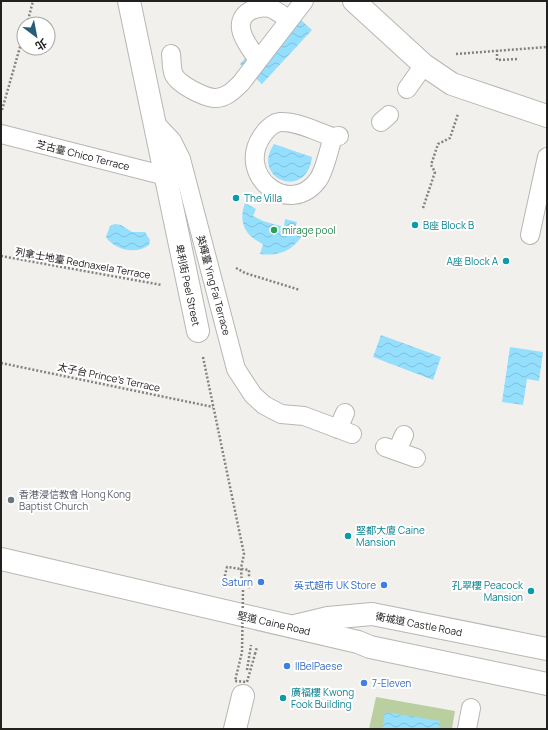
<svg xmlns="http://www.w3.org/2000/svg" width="548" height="730" font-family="Manrope,'Noto Sans TC',sans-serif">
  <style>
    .grass { fill: #b9cfa0 }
    .water { fill: url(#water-waves) }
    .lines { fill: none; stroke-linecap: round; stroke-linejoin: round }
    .lane-casing { stroke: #b8b6b3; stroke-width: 20 }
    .street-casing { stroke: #b8b6b3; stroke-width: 24 }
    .secondary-casing { stroke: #b8b6b3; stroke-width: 24 }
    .path { stroke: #848280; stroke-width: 2.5; stroke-dasharray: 2 2; stroke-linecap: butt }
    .lane { stroke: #fff; stroke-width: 18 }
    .street { stroke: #fff; stroke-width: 22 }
    .secondary { stroke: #fff; stroke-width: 22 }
    .path-bridge { stroke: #848280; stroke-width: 2.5; stroke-dasharray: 2 2; stroke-linecap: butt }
    .culture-dot { fill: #0f9aa8; stroke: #fff; stroke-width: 1.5 }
    .leisure-dot { fill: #2e9e5b; stroke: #fff; stroke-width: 1.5 }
    .worship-dot { fill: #6b7280; stroke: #fff; stroke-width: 1.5 }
    .shop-dot { fill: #3f7fe0; stroke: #fff; stroke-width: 1.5 }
    .labels { text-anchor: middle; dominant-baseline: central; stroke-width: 4; stroke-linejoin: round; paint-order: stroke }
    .street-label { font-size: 10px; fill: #222120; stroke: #fff }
    .culture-label { font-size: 10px; fill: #0d838f; stroke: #fff; text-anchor: start }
    .leisure-label { font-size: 10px; fill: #27864d; stroke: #fff; text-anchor: start }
    .worship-label { font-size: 10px; fill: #5b616d; stroke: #fff; text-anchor: start }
    .shop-label { font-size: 10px; fill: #366cbe; stroke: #fff; text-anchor: end }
  </style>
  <defs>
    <pattern id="water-waves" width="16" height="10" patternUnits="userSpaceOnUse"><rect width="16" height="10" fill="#95dffe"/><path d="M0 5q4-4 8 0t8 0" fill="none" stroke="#80bfd9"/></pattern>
  </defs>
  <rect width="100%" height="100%" fill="#f2f0ed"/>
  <!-- grass -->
  <path class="grass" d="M376 697 455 711 452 729H369Z"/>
  <!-- water -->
  <path class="water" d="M290 10 312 30 262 84 240 64Z
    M274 144 312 157C307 201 250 179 274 144Z
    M245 203 256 209 253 216 263 221 284 227 285 219 297 222 295 228 305 231C295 249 281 257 260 254L263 244C245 236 238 222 245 203Z
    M115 224 121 225 132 232H145L150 240 149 245C137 255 114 250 106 237L110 226Z
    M381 335 441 357 433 380 373 357Z
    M510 347 543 352 539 381 527 379 523 405 502 402Z
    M385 712 440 721 439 729H382Z"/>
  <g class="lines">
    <defs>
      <path id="lane" d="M171 54C172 60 171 69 174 75 179 85 204 97 214 98 225 99 234 90 241 83L304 1
        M258 60C253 52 245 43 242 33 236 15 253 5 270 8 276 10 283 16 289 19
        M407 89 424 65
        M154 122 172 141 181 159 236 369 253 395 264 405 281 414 304 416 352 434
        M381 122 389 115
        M1 134 166 176
        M333 137C317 132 297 121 280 122 273 123 266 130 262 136 235 176 290 218 318 180 325 170 329 149 333 137L339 136
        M530 235 547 157
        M338 429 345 413
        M385 447 416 458
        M397 451 404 435
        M467 729 471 708"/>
      <path id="street" d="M129 1 198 331
        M235 729 243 696"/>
      <path id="secondary" d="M354 1 424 65 452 84 547 116
        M1 559 358 642 370 647 547 684
        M295 626 328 618 372 614 547 649"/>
    </defs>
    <!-- lane casing -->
    <use href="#lane" class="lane-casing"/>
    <!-- street casing -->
    <use href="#street" class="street-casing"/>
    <!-- secondary casing -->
    <use href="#secondary" class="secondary-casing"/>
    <!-- path -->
    <path class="path" d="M27 24 33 1
      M497 50V60L519 59
      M456 54 547 47
      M2 110 24 33
      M423 208 435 172 431 165 438 144 450 138 458 114
      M1 256 162 285
      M236 268 245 273 300 290
      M203 357 244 554 241 568 242 587
      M1 363 213 407
      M223 584 227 567 249 570V589
      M255 654 257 647
      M247 670 251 645"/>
    <!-- lane -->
    <use href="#lane" class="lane"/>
    <!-- street -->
    <use href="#street" class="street"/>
    <!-- secondary -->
    <use href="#secondary" class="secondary"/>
    <!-- path-bridge -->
    <path class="path-bridge" d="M243 590 242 652 235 681 247 682 255 654"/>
  </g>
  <!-- markers -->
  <g class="culture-dot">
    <circle cx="236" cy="198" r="4"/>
    <circle cx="415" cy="225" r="4"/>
    <circle cx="506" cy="261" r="4"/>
    <circle cx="348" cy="536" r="4"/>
    <circle cx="531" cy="591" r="4"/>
    <circle cx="283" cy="698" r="4"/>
  </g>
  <circle class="leisure-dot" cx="274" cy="230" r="4"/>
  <circle class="worship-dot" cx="11" cy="500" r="4"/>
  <g class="shop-dot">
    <circle cx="261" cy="582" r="4"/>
    <circle cx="384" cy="585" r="4"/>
    <circle cx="287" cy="666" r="4"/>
    <circle cx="364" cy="683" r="4"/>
  </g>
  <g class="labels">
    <!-- street labels -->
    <g class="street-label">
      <text transform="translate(83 155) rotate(14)">芝古臺 Chico Terrace</text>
      <text transform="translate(83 263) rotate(10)">列拿士地臺 Rednaxela Terrace</text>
      <text transform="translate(188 285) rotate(78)">卑利街 Peel Street</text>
      <text transform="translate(214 285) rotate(75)">英輝臺 Ying Fai Terrace</text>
      <text transform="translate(109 377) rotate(12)">太子台 Prince's Terrace</text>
      <text transform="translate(274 623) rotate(13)">堅道 Caine Road</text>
      <text transform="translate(419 624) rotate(11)">衛城道 Castle Road</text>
    </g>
    <!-- culture labels -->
    <g class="culture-label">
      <text x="244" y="198">The Villa</text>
      <text x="423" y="225">B座 Block B</text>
      <text x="498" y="261" text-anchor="end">A座 Block A</text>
      <text x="356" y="530">堅都大廈 Caine<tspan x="356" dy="12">Mansion</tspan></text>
      <text x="523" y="585" text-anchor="end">孔翠樓 Peacock<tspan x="523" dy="12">Mansion</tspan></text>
      <text x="291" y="692">廣福樓 Kwong<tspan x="291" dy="12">Fook Building</tspan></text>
    </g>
    <!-- leisure labels -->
    <g class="leisure-label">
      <text x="282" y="230">mirage pool</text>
    </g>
    <!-- worship labels -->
    <g class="worship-label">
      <text x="19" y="494">香港浸信教會 Hong Kong<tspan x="19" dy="12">Baptist Church</tspan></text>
    </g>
    <!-- shop labels -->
    <g class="shop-label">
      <text x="253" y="582">Saturn</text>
      <text x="376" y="585">英式超市 UK Store</text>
      <text x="295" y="666" text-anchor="start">IlBelPaese</text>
      <text x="372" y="683" text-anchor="start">7-Eleven</text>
    </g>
  </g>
  <!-- border -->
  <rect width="548" height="730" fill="none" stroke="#222120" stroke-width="4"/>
  <!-- north arrow -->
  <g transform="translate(36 36) rotate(148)"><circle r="19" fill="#ffffff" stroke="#a7a6a6"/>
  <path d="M0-3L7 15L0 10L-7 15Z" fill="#265d78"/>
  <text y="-6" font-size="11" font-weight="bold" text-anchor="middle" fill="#222120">北</text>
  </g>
</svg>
